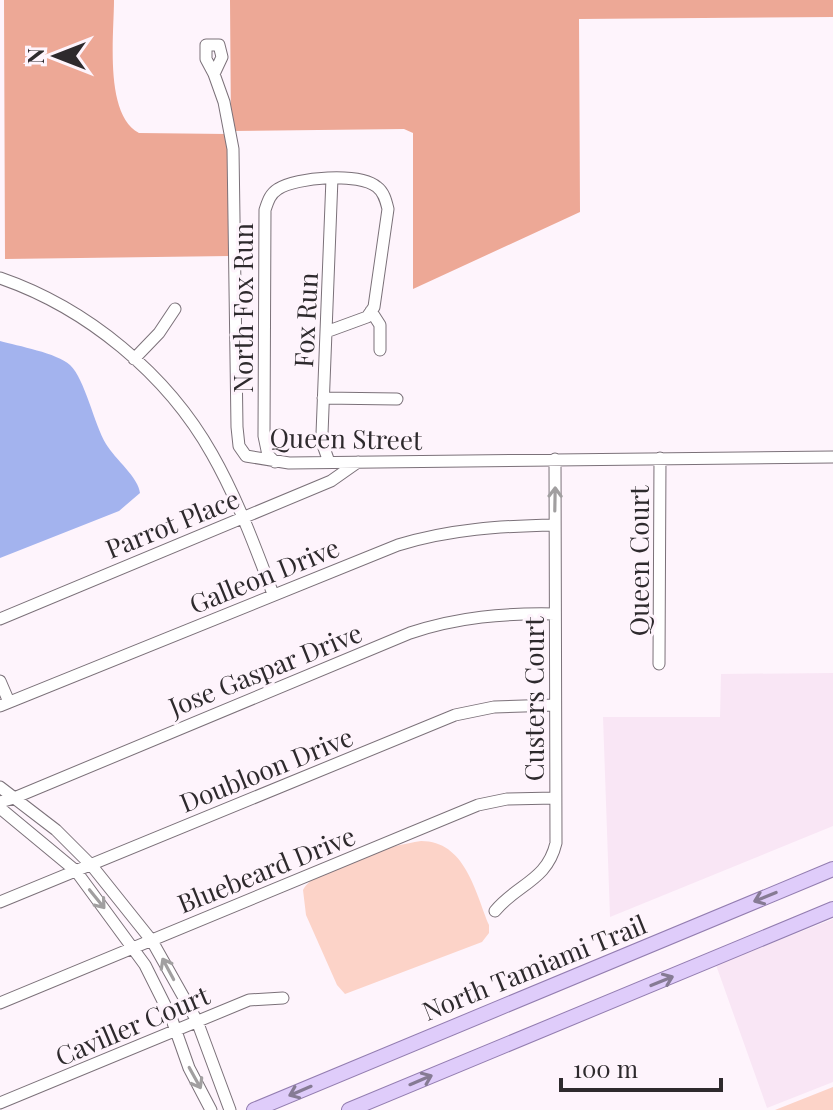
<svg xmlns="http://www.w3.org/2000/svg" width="833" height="1110" font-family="'Playfair Display',serif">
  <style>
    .built { fill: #f9e6f5 }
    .green { fill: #fcd3c8 }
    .forest { fill: #eda896 }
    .water { fill: #a3b3ee }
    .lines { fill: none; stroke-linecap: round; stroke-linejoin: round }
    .minor-casing { stroke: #7b7179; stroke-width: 13 }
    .major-casing { stroke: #937db0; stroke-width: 16 }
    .minor { stroke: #fff; stroke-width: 11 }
    .major { stroke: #dfccfa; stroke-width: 14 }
    .oneway { stroke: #a19fa0 }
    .oneway2 { stroke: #867b94 }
    .labels { text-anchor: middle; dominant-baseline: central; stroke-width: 6; stroke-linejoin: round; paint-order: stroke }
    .street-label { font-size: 26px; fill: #2e2a2d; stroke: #fef4fc }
  </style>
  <rect width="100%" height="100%" fill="#fef4fc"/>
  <!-- built -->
  <path class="built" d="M833 673V826L610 917 603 717H720L721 674Z
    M833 919V1082L767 1108 716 965Z"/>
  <!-- green -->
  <path class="green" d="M421 841C465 841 475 891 489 925V933L482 942 345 994 337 985 306 915 303 890C319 863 390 846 421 841Z
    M833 1087V1110H775Z"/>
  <!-- forest -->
  <path class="forest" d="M4 0H114C114 35 104 114 139 133L227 134 230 256 5 259Z
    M230 0H833V17L579 19 580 212 413 289V133L404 129 231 131Z"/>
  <!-- water -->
  <path class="water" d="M0 341C18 346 57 353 70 365 85 379 94 424 106 444 115 459 139 478 140 493L119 511 0 558Z"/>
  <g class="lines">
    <defs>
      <path id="minor" d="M206 45H219L222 57 214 74 206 59Z
        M214 74 224 102 233 149 237 427 239 446 246 456 289 463 833 457
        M0 278C87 308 167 374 212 454 237 498 255 546 273 594
        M371 311 380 325V350
        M134 359 159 333 175 309
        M323 398 397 399
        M275 462 268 455 264 436 265 210C268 201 270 194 278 189 296 177 360 172 377 187 384 192 386 201 388 209L374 307 367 317 326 332
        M329 462 323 445 322 434 332 178
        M0 619 331 481 358 462
        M659 664 660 458
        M0 681 9 702
        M0 706 398 545C450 529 501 526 555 525
        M0 787 56 830 92 866 152 941 197 1021 230 1110
        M0 802 14 798 410 633C458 617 504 613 555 614
        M0 808 76 871 145 965 171 1017 189 1068 211 1110
        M0 902 455 715 494 707 555 705
        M495 911C517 884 547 881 556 843L555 459
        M0 1003 478 805 507 799 555 798
        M0 1103 249 1000 283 998"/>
      <path id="major" d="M254 1110 833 869
        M349 1110 833 909"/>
    </defs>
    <!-- minor casing -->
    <use href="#minor" class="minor-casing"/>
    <!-- major casing -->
    <use href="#major" class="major-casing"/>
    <!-- minor -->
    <use href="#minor" class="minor"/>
    <!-- major -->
    <use href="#major" class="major"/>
  </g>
  <!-- one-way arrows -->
  <defs><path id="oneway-shaft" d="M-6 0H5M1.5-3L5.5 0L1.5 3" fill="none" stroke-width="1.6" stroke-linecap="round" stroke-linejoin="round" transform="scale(2)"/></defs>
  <g class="oneway">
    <use href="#oneway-shaft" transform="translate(555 499) rotate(-89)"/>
    <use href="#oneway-shaft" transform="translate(97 899) rotate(51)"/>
    <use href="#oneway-shaft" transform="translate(168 969) rotate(-118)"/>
    <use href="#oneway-shaft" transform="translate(195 1078) rotate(61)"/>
  </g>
  <g class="oneway2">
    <use href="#oneway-shaft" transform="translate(765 897) rotate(158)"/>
    <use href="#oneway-shaft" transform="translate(662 981) rotate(-22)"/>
    <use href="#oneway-shaft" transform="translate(421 1080) rotate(-23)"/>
    <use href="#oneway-shaft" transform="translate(300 1091) rotate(157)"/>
  </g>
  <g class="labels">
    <!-- street labels -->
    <g class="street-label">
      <text transform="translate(242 308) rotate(-90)">North Fox Run</text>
      <text transform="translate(305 320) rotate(-87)">Fox Run</text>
      <text transform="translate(346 438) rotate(1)">Queen Street</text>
      <text transform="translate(172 523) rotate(-22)">Parrot Place</text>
      <text transform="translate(638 561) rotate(-90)">Queen Court</text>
      <text transform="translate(264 575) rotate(-22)">Galleon Drive</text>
      <text transform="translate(265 669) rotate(-22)">Jose Gaspar Drive</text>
      <text transform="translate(533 699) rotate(-90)">Custers Court</text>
      <text transform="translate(266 769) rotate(-22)">Doubloon Drive</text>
      <text transform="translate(266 869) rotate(-22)">Bluebeard Drive</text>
      <text transform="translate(534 967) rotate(-22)">North Tamiami Trail</text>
      <text transform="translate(132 1025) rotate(-23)">Caviller Court</text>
    </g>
  </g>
  <!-- north arrow -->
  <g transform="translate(56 56) rotate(270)" stroke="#fef4fc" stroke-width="6" paint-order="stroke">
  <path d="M0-6L14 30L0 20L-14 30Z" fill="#2e2a2d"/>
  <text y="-12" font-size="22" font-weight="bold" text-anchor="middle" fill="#2e2a2d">N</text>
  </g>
  <!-- scale -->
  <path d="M561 1078v12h160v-12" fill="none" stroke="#2e2a2d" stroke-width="4"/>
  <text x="573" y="1078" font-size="24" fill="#2e2a2d" stroke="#fef4fc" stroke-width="6" paint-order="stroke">100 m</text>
</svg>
